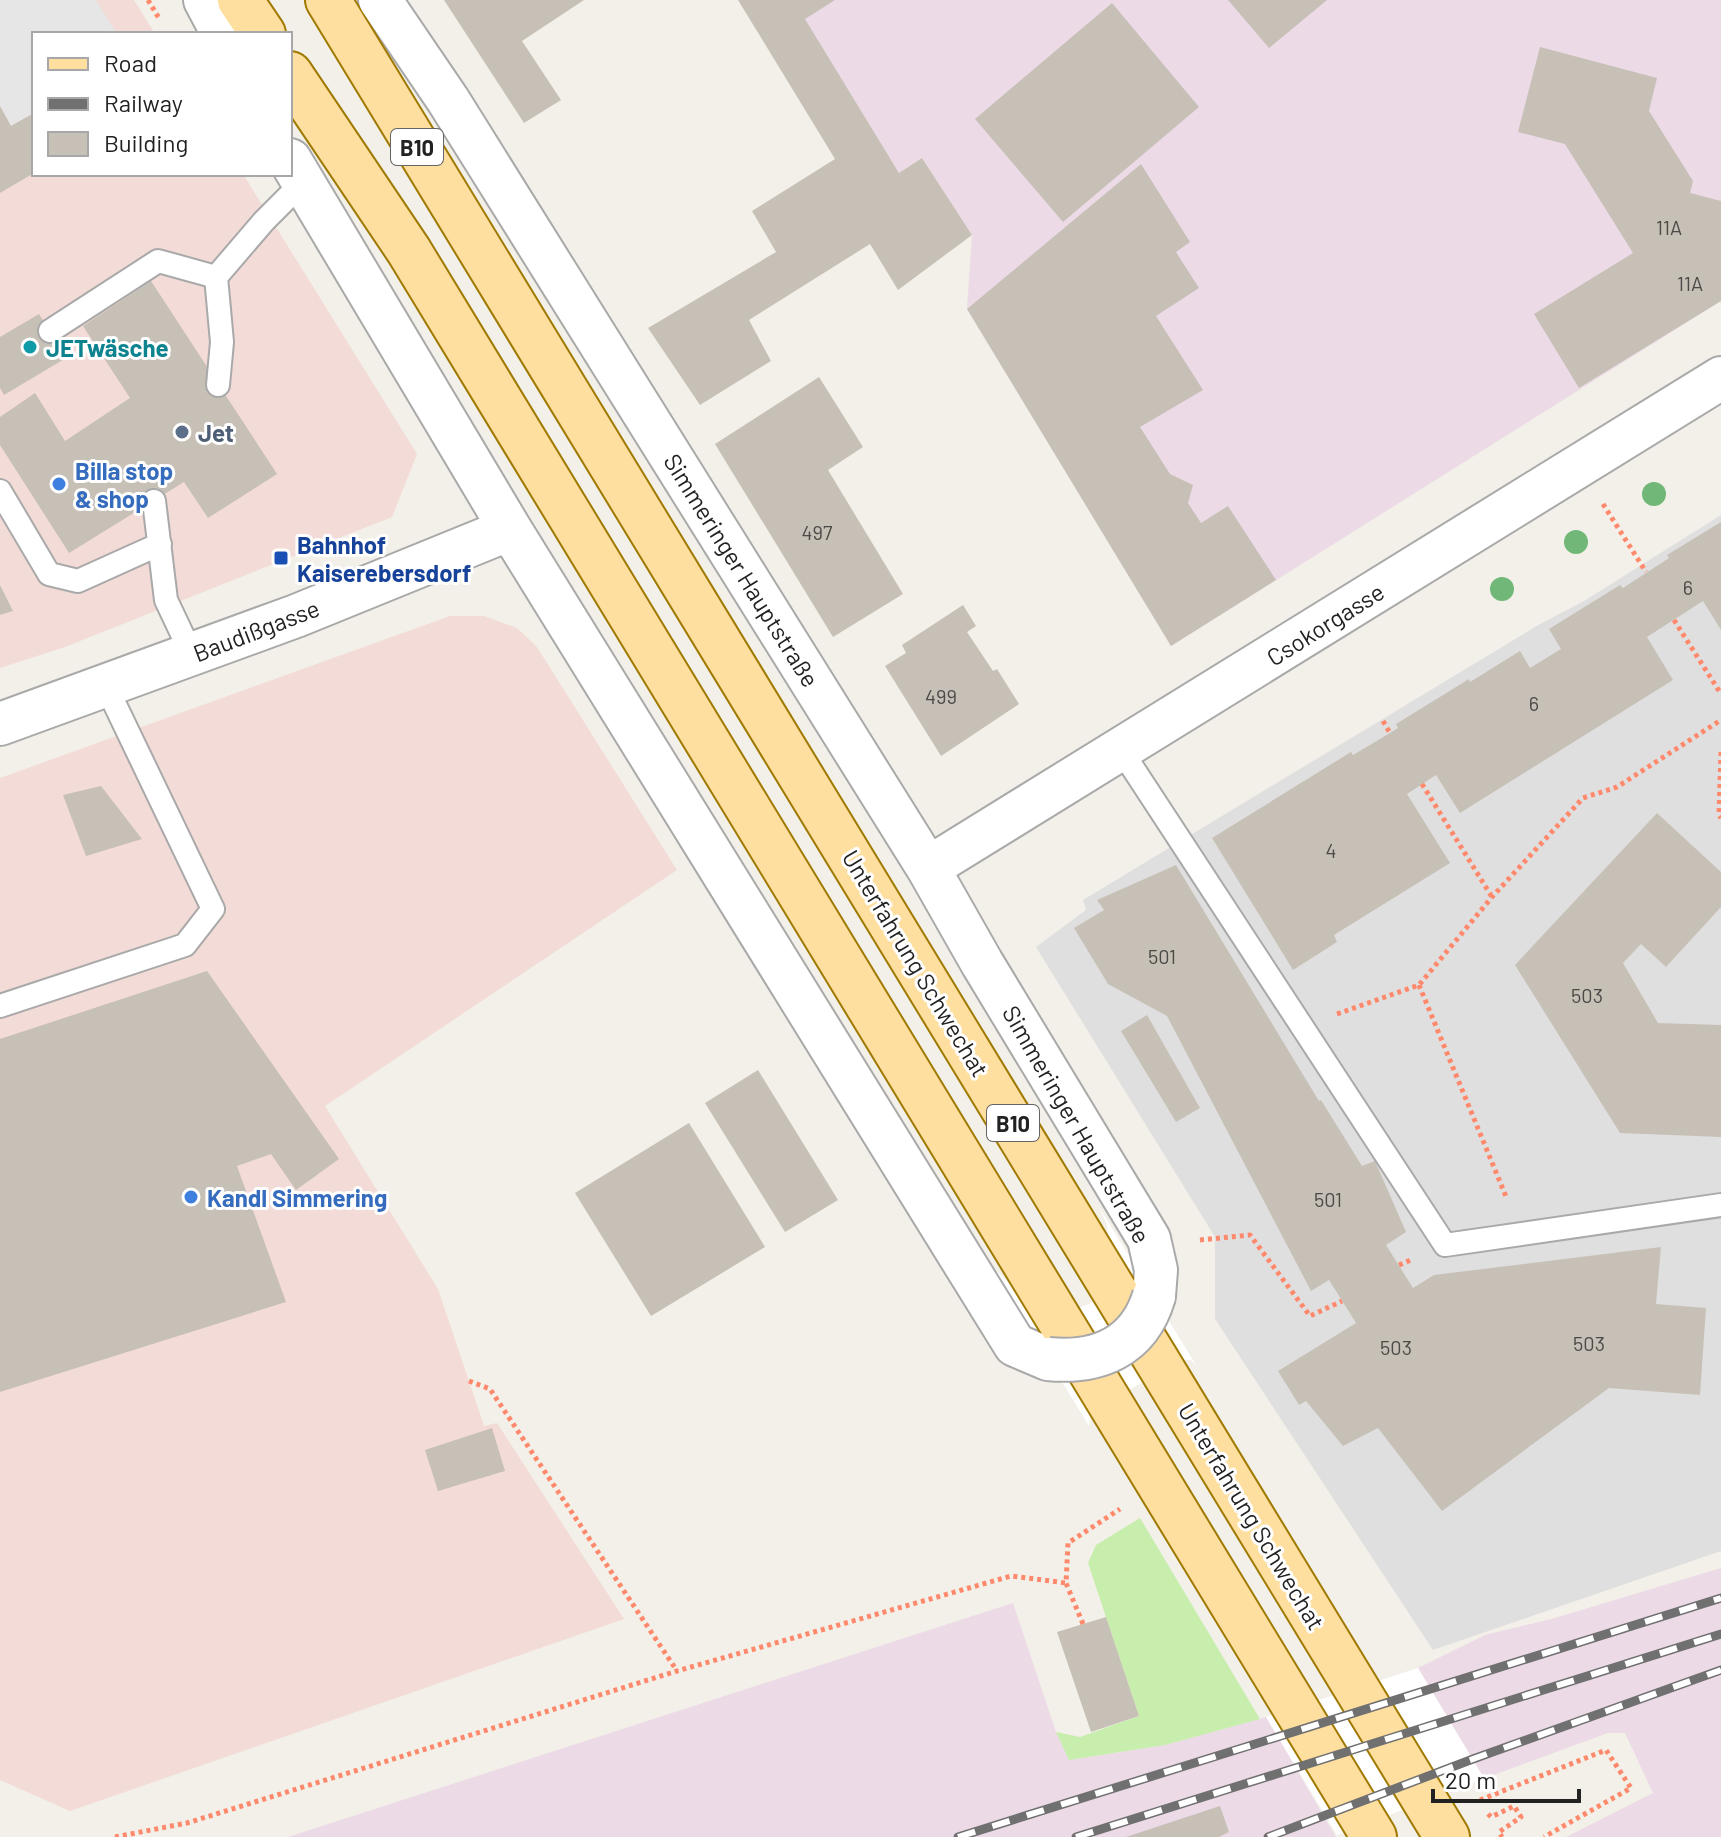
<svg xmlns="http://www.w3.org/2000/svg" width="1721" height="1837" font-family="Barlow,sans-serif">
  <style>
    .residential { fill: #e0dfdf }
    .commercial { fill: #f3dbd7 }
    .industrial { fill: #ecdae7 }
    .grass { fill: #c7eeac }
    .parking { fill: #e6e6e6 }
    .pier { fill: #fff }
    .building { fill: #c7c0b7 }
    .lines { fill: none; stroke-linecap: round; stroke-linejoin: round }
    .lane-casing { stroke: #a9a9a9; stroke-width: 26 }
    .street-casing { stroke: #a9a9a9; stroke-width: 46 }
    .primary-casing { stroke: #9f7900; stroke-width: 48 }
    .path { stroke: #ff896c; stroke-width: 5; stroke-dasharray: 4 4; stroke-linecap: butt }
    .lane { stroke: #fff; stroke-width: 22 }
    .street { stroke: #fff; stroke-width: 42 }
    .primary { stroke: #ffdfa0; stroke-width: 44 }
    .rail-casing { stroke: #707070; stroke-width: 9 }
    .rail { stroke: #fff; stroke-width: 6; stroke-dasharray: 18; stroke-linecap: butt }
    .street-bridge-casing { stroke: #a9a9a9; stroke-width: 46; stroke-linecap: butt }
    .street-bridge { stroke: #fff; stroke-width: 42 }
    .tree { fill: #70b778 }
    .culture-dot { fill: #0f9aa8; stroke: #fff; stroke-width: 3 }
    .service-dot { fill: #5c6f8a; stroke: #fff; stroke-width: 3 }
    .shop-dot { fill: #3f7fe0; stroke: #fff; stroke-width: 3 }
    .transit-dot { fill: #1a4fb4; stroke: #fff; stroke-width: 3 }
    .labels { text-anchor: middle; dominant-baseline: central; stroke-width: 6; stroke-linejoin: round; paint-order: stroke }
    .number-label { font-size: 20px; fill: #4b4a47 }
    .shield { fill: #fff; stroke: #646464; stroke-width: 2 }
    .shield-label { font-size: 22px; font-weight: bold; fill: #222 }
    .culture-label { font-size: 24px; font-weight: bold; fill: #0d838f; stroke: #fff; text-anchor: start }
    .service-label { font-size: 24px; font-weight: bold; fill: #4e5e75; stroke: #fff; text-anchor: start }
    .shop-label { font-size: 24px; font-weight: bold; fill: #366cbe; stroke: #fff; text-anchor: start }
    .transit-label { font-size: 24px; font-weight: bold; fill: #164399; stroke: #fff; text-anchor: start }
    .street-label { font-size: 24px; fill: #222; stroke: #fff }
  </style>
  <rect width="100%" height="100%" fill="#f2f0e8"/>
  <!-- residential -->
  <path class="residential" d="M1721 515V1551L1433 1650 1215 1319V1237L1036 947 1086 910 1083 900 1540 624 1584 601Z"/>
  <!-- commercial -->
  <path class="commercial" d="M0 0H134L155 34H34V174H243L417 454 392 517 65 647 0 668Z
    M450 616H484L517 628 537 647 677 870 325 1106 438 1289 484 1426 497 1423 624 1619 70 1811 0 1780V778Z"/>
  <!-- industrial -->
  <path class="industrial" d="M793 0H1721V301L1171 646 967 309 972 235 922 158 899 173Z
    M1721 1568V1837H1566L1653 1793 1625 1733H1608L1488 1777 1482 1775 1418 1668 1485 1635 1555 1618Z
    M1013 1603 1056 1732 1069 1760 1165 1745 1266 1717 1336 1837H288Z"/>
  <!-- grass -->
  <path class="grass" d="M1140 1518 1260 1719 1165 1745 1069 1760 1056 1732 1080 1737 1139 1716 1088 1563 1096 1545Z"/>
  <!-- parking -->
  <path class="parking" d="M0 0H96L117 34H34V113L11 126 0 106Z"/>
  <!-- pier -->
  <path class="pier" d="M1099 1207 1196 1365 1191 1360H1179L1096 1410 1091 1415 1089 1426 992 1267 1021 1294 1070 1311 1089 1304 1096 1299 1111 1257 1107 1225Z
    M1418 1668 1482 1775 1488 1777 1337 1835 1266 1717Z"/>
  <!-- building -->
  <path class="building" d="M444 0H584L522 41 561 100 524 123Z
    M738 0H835L805 19 899 173 922 158 972 235 898 290 870 244 749 320 771 361 700 405 648 328 776 252 752 211 835 159Z
    M1228 0H1327L1269 48Z
    M1112 3 1199 107 1063 222 975 119Z
    M1540 47 1657 78 1649 111 1693 181 1690 193 1721 201V301L1579 388 1534 314 1633 253 1565 144 1518 132Z
    M0 106 11 126 34 113V173L0 193Z
    M1141 164 1190 242 1176 252 1199 288 1156 316 1203 390 1140 427 1170 474 1193 485 1188 503 1201 523 1228 506 1276 580 1171 646 967 309Z
    M151 281 277 474 208 518 184 482 69 553 0 445V417L35 393 65 441 130 398 83 326Z
    M39 314 66 358 4 395 0 388V337Z
    M819 377 863 447 828 470 903 594 833 637 715 444Z
    M1721 522V630L1703 601 1647 637 1673 680 1460 813 1436 775 1407 794 1450 863 1334 935 1337 942 1293 970 1212 838 1351 752 1353 755 1390 733 1398 728 1396 724 1469 679 1470 682 1520 651 1530 668 1561 649 1549 629 1620 585 1623 588 1669 558 1667 555Z
    M0 585 13 611 0 615Z
    M963 605 976 626 967 632 993 671 997 669 1019 704 941 756 885 666 906 653 902 645Z
    M101 786 142 839 86 856 63 795Z
    M1657 813 1721 872V907L1666 967 1641 944 1623 963 1658 1023 1721 1025V1137L1620 1133 1515 965Z
    M1176 865 1319 1101 1321 1100 1362 1166 1375 1161 1406 1232 1386 1245 1413 1288 1434 1275 1661 1247 1656 1304 1706 1308 1700 1395 1609 1388 1442 1511 1378 1428 1343 1446 1306 1401 1299 1405 1278 1371 1356 1323 1329 1280 1311 1291 1167 1016 1108 984 1074 928 1104 910 1097 900Z
    M207 971 339 1159 296 1190 271 1154 237 1166 286 1302 0 1392V1039Z
    M1147 1015 1200 1108 1176 1122 1121 1031Z
    M758 1070 838 1200 785 1232 705 1103Z
    M689 1123 765 1247 651 1316 575 1193Z
    M492 1428 505 1471 438 1491 425 1450Z
    M1106 1617 1139 1716 1091 1732 1057 1632Z
    M1220 1806 1229 1832 1219 1837H1126Z"/>
  <g class="lines">
    <defs>
      <path id="lane" d="M50 331 158 261 216 277
        M218 385 222 342 216 277 264 221 302 183
        M0 491 49 574 78 581 160 544
        M154 501 166 600 192 655
        M1121 750 1445 1245 1721 1205
        M0 1006 185 945 213 909 106 686"/>
      <path id="street" d="M205 0 223 34
        M380 0 448 100 928 868 982 963 1149 1239 1156 1270 1154 1296
        M290 160 510 529 1015 1345 1048 1359
        M0 724 296 616 510 529
        M928 868 1721 378"/>
      <path id="primary" d="M240 0 263 34
        M328 0 1447 1837
        M290 74 409 251 1374 1837"/>
    </defs>
    <!-- lane casing -->
    <use href="#lane" class="lane-casing"/>
    <!-- street casing -->
    <use href="#street" class="street-casing"/>
    <!-- primary casing -->
    <use href="#primary" class="primary-casing"/>
    <!-- path -->
    <path class="path" d="M148 0 160 20
      M1603 504 1646 572
      M1674 620 1721 694
      M1383 721 1390 733
      M1721 752 1719 815 1721 818
      M1422 784 1492 897
      M1419 985 1507 1199
      M1337 1014 1419 985 1492 897 1583 798 1617 787 1721 720
      M1200 1240 1250 1235 1310 1316 1342 1301
      M1399 1265 1413 1259
      M469 1381 490 1389 677 1671
      M1083 1624 1066 1583 1068 1543 1120 1509
      M1480 1800 1606 1750 1631 1788 1544 1837
      M1488 1814 1491 1817 1514 1806 1521 1817 1499 1832 1502 1837
      M115 1837 187 1823 677 1671 1011 1576 1066 1583"/>
    <!-- lane -->
    <use href="#lane" class="lane"/>
    <!-- street -->
    <use href="#street" class="street"/>
    <!-- primary -->
    <use href="#primary" class="primary"/>
    <defs>
      <path id="rail" d="M958 1837 1721 1598
        M1076 1837 1721 1634
        M1268 1837 1473 1759 1721 1670"/>
    </defs>
    <!-- rail casing -->
    <use href="#rail" class="rail-casing"/>
    <!-- rail -->
    <use href="#rail" class="rail"/>
    <defs>
      <path id="street-bridge" d="M1048 1359C1098 1364 1139 1347 1154 1296"/>
    </defs>
    <!-- street-bridge casing -->
    <use href="#street-bridge" class="street-bridge-casing"/>
    <!-- street-bridge -->
    <use href="#street-bridge" class="street-bridge"/>
  </g>
  <!-- trees -->
  <g class="tree">
    <circle cx="1654" cy="494" r="12"/>
    <circle cx="1576" cy="542" r="12"/>
    <circle cx="1502" cy="589" r="12"/>
  </g>
  <!-- markers -->
  <circle class="culture-dot" cx="30" cy="347" r="8"/>
  <circle class="service-dot" cx="182" cy="432" r="8"/>
  <g class="shop-dot">
    <circle cx="59" cy="484" r="8"/>
    <circle cx="191" cy="1197" r="8"/>
  </g>
  <rect class="transit-dot" x="273" y="550" width="16" height="16" rx="4"/>
  <g class="labels">
    <!-- number labels -->
    <g class="number-label">
      <text x="1669" y="227">11A</text>
      <text x="1690" y="283">11A</text>
      <text x="817" y="532">497</text>
      <text x="1688" y="587">6</text>
      <text x="941" y="696">499</text>
      <text x="1534" y="703">6</text>
      <text x="1331" y="850">4</text>
      <text x="1162" y="956">501</text>
      <text x="1587" y="995">503</text>
      <text x="1328" y="1199">501</text>
      <text x="1589" y="1343">503</text>
      <text x="1396" y="1347">503</text>
    </g>
    <!-- shield labels -->
    <g class="shield">
      <rect x="391" y="129" width="52" height="36" rx="6"/>
      <rect x="987" y="1105" width="52" height="36" rx="6"/>
    </g>
    <g class="shield-label">
      <text x="417" y="147">B10</text>
      <text x="1013" y="1123">B10</text>
    </g>
    <!-- culture labels -->
    <g class="culture-label">
      <text x="46" y="347">JETwäsche</text>
    </g>
    <!-- service labels -->
    <g class="service-label">
      <text x="198" y="432">Jet</text>
    </g>
    <!-- shop labels -->
    <g class="shop-label">
      <text x="75" y="470">Billa stop<tspan x="75" dy="28">&amp; shop</tspan></text>
      <text x="207" y="1197">Kandl Simmering</text>
    </g>
    <!-- transit labels -->
    <g class="transit-label">
      <text x="297" y="544">Bahnhof<tspan x="297" dy="28">Kaiserebersdorf</tspan></text>
    </g>
    <!-- street labels -->
    <g class="street-label">
      <text transform="translate(742 570) rotate(58)">Simmeringer Hauptstraße</text>
      <text transform="translate(1325 624) rotate(-32)">Csokorgasse</text>
      <text transform="translate(256 630) rotate(-21)">Baudißgasse</text>
      <text transform="translate(916 963) rotate(59)">Unterfahrung Schwechat</text>
      <text transform="translate(1077 1124) rotate(60)">Simmeringer Hauptstraße</text>
      <text transform="translate(1252 1516) rotate(59)">Unterfahrung Schwechat</text>
    </g>
  </g>
  <!-- legend -->
  <rect x="32" y="32" width="260" height="144" fill="#ffffff" stroke="#a7a7a7" stroke-width="2"/>
  <rect x="48" y="58" width="40" height="12" fill="#ffdfa0" stroke="#a7a7a7" stroke-width="2"/>
  <text x="104" y="72" font-size="24" fill="#222222">Road</text>
  <rect x="48" y="98" width="40" height="12" fill="#707070" stroke="#a7a7a7" stroke-width="2"/>
  <text x="104" y="112" font-size="24" fill="#222222">Railway</text>
  <rect x="48" y="132" width="40" height="24" fill="#c7c0b7" stroke="#a7a7a7" stroke-width="2"/>
  <text x="104" y="152" font-size="24" fill="#222222">Building</text>
  <!-- scale -->
  <path d="M1433 1789v12h146v-12" fill="none" stroke="#222222" stroke-width="4"/>
  <text x="1445" y="1789" font-size="24" fill="#222222" stroke="#ffffff" stroke-width="6" paint-order="stroke">20 m</text>
</svg>
